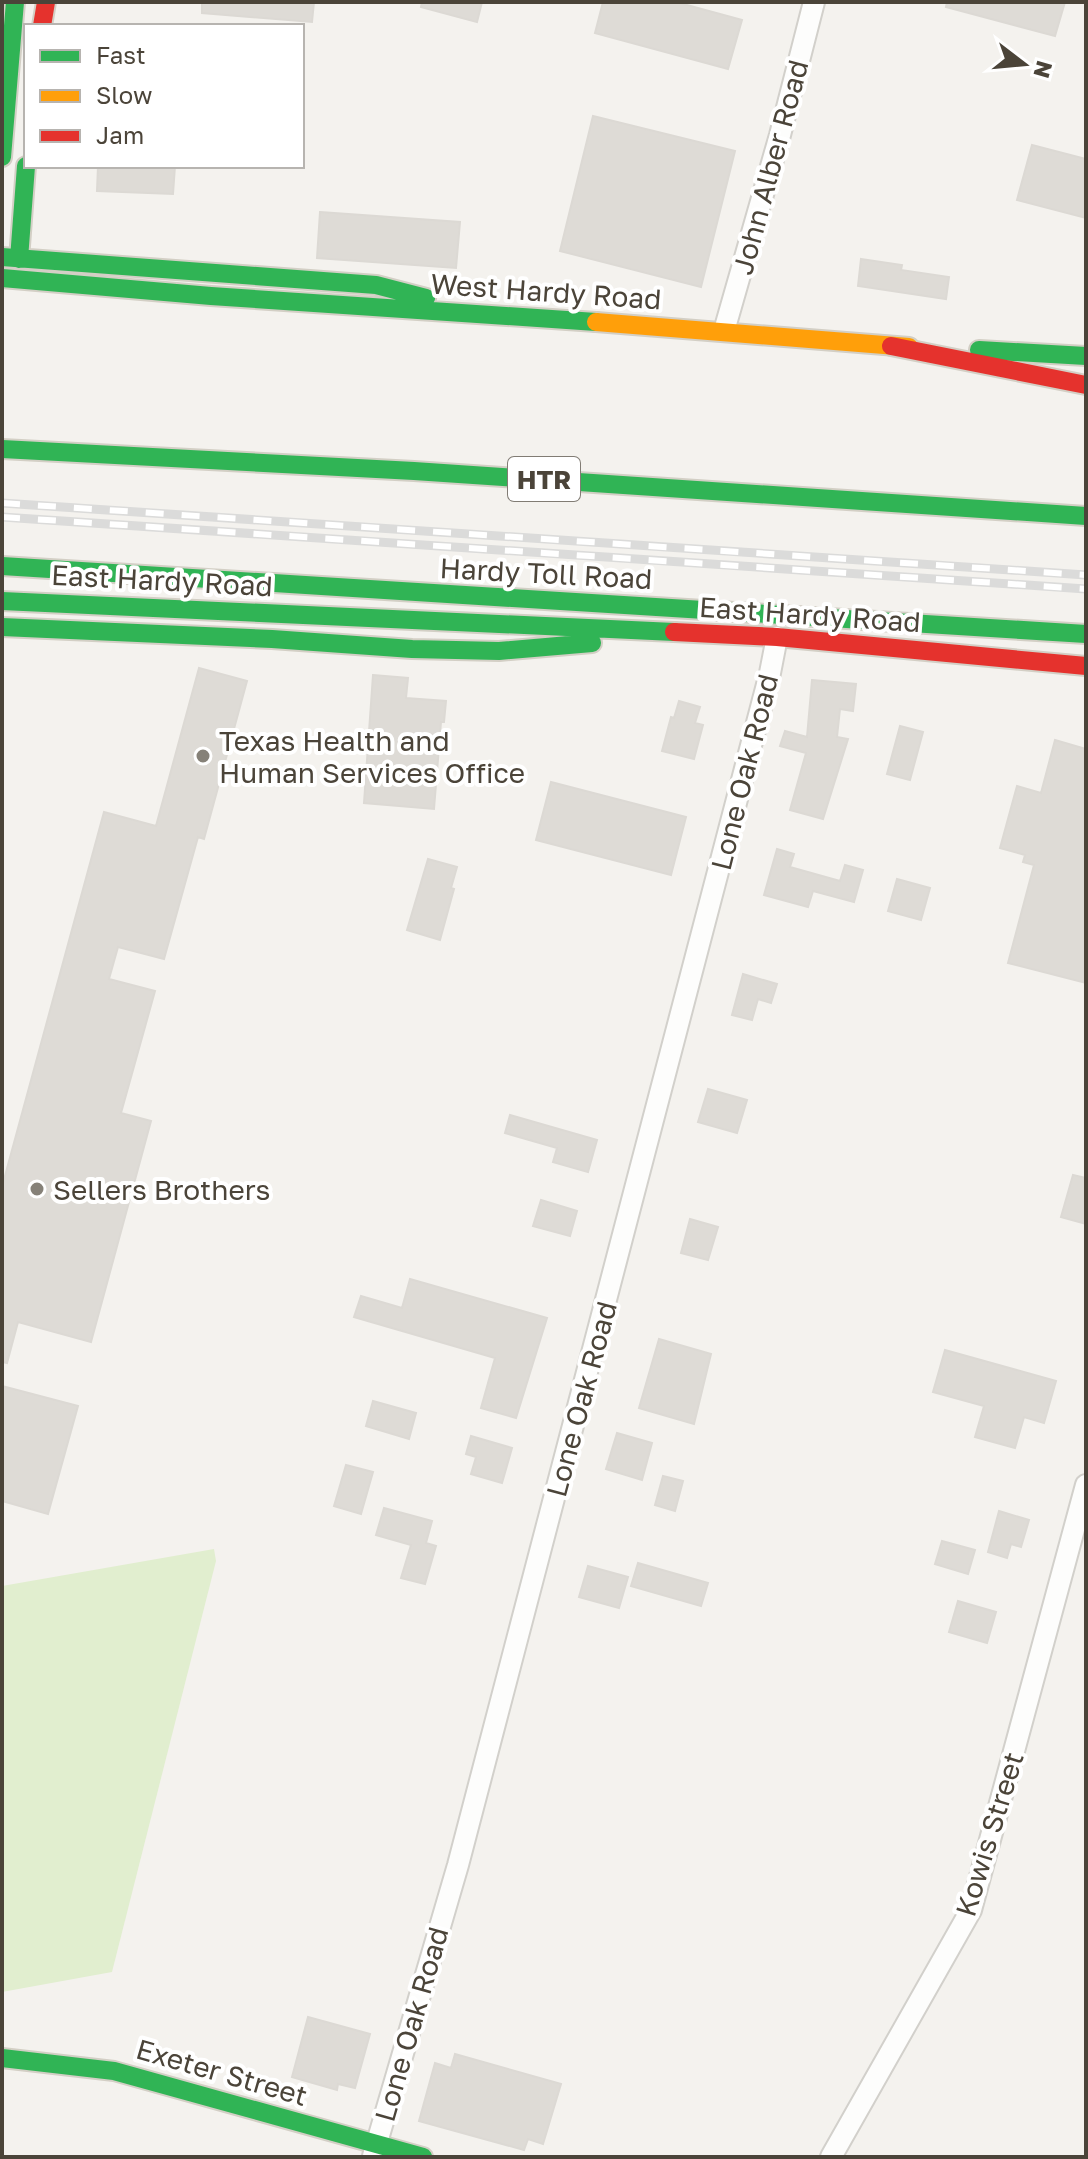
<svg xmlns="http://www.w3.org/2000/svg" width="1088" height="2159" font-family="'Golos Text',sans-serif">
  <style>
    .green { fill: #e1eecf }
    .building { fill: #dedbd6; stroke: #dcd9d4; stroke-width: 2 }
    .lines { fill: none; stroke-linecap: round; stroke-linejoin: round }
    .street-casing { stroke: #d2d0cb; stroke-width: 24 }
    .fast-casing { stroke: #d3cfc5; stroke-width: 22 }
    .slow-casing { stroke: #d3cfc5; stroke-width: 22 }
    .jam-casing { stroke: #d3cfc5; stroke-width: 22 }
    .street { stroke: #fdfdfc; stroke-width: 20 }
    .fast { stroke: #30b455; stroke-width: 18 }
    .slow { stroke: #ff9f0a; stroke-width: 18 }
    .jam { stroke: #e5322d; stroke-width: 18 }
    .rail-casing { stroke: #dbdbda; stroke-width: 9 }
    .rail { stroke: #fff; stroke-width: 6; stroke-dasharray: 18; stroke-linecap: butt }
    .poi-dot { fill: #868178; stroke: #fff; stroke-width: 3 }
    .labels { text-anchor: middle; dominant-baseline: central; stroke-width: 8; stroke-linejoin: round; paint-order: stroke }
    .shield { fill: #fff; stroke: #817c74; stroke-width: 2 }
    .shield-label { font-size: 26px; font-weight: bold; fill: #4b4439 }
    .street-label { font-size: 28px; fill: #4b4439; stroke: #fff }
    .poi-label { font-size: 28px; fill: #4b4439; stroke: #fff; text-anchor: start }
  </style>
  <rect width="100%" height="100%" fill="#f4f2ee"/>
  <!-- green -->
  <path class="green" d="M214 1549 216 1561 112 1972 2 1992V1586Z"/>
  <!-- building -->
  <path class="building" d="M202 2H314L312 22 202 13Z
    M422 2H482L477 22 421 7Z
    M603 2H676L742 20 728 69 595 33Z
    M947 2H1065L1055 36 946 7Z
    M593 116 735 151 701 287 560 251Z
    M1032 145 1086 159V218L1017 200Z
    M98 166H175L173 194 97 191Z
    M320 212 460 222 456 268 317 258Z
    M861 259 902 265 901 270 949 277 946 299 858 286Z
    M199 668 247 681 204 839 198 837 164 959 118 947 109 979 155 991 121 1113 151 1121 91 1342 18 1322 7 1363 2 1362V1187L104 812 156 826Z
    M373 675 408 678 406 698 446 701 444 722H441L434 809 364 803Z
    M812 680 856 684 853 711 840 709 837 737 848 739 823 819 790 810 806 753 780 746 785 731 807 737Z
    M679 701 700 707 695 723 703 725 694 759 662 751 671 717 674 718Z
    M900 726 923 732 910 780 887 774Z
    M1055 740 1086 749V983L1008 963 1034 865 1023 862 1025 855 1000 848 1017 786 1041 793Z
    M551 782 686 817 671 875 536 840Z
    M777 849 794 854 790 867 840 881 845 865 863 870 854 902 813 891 808 907 764 895Z
    M428 859 457 867 451 888 454 889 440 940 407 930Z
    M897 879 930 888 921 920 888 911Z
    M743 974 777 984 771 1003 758 999 752 1020 732 1015Z
    M708 1089 747 1100 737 1133 698 1122Z
    M510 1115 597 1140 588 1172 553 1162 557 1148 505 1133Z
    M1073 1175 1086 1178V1224L1061 1217Z
    M541 1200 577 1211 570 1236 533 1226Z
    M690 1219 718 1227 708 1260 681 1253Z
    M410 1279 547 1318 516 1418 481 1408 495 1358 354 1317 361 1296 402 1308Z
    M659 1339 711 1354 694 1424 639 1408Z
    M945 1350 1056 1381 1044 1423 1024 1417 1015 1448 975 1437 984 1406 933 1392Z
    M2 1386 78 1406 48 1514 2 1501Z
    M373 1401 416 1413 409 1439 366 1426Z
    M617 1433 652 1443 642 1480 606 1469Z
    M471 1436 512 1448 502 1483 471 1474 476 1457 466 1454Z
    M346 1465 373 1472 361 1514 334 1506Z
    M663 1476 683 1481 675 1511 655 1505Z
    M384 1508 432 1521 426 1543 436 1546 425 1584 401 1578 411 1545 376 1535Z
    M999 1511 1029 1520 1021 1547 1011 1544 1007 1558 988 1552Z
    M942 1541 975 1550 968 1574 935 1564Z
    M638 1563 708 1583 701 1606 631 1586Z
    M588 1566 628 1577 619 1608 579 1597Z
    M958 1601 996 1612 987 1643 949 1632Z
    M308 2017 370 2034 355 2088 338 2084 337 2090 292 2077Z
    M455 2054 561 2084 543 2144 528 2139 524 2150 419 2121 435 2063 451 2068Z"/>
  <g class="lines">
    <defs>
      <path id="street" d="M724 331 780 135 814 2
        M373 2156 458 1865 770 673 777 637
        M831 2157 971 1910 1086 1485"/>
      <path id="fast" d="M2 157 15 2
        M2 257 376 285 426 298
        M19 259 26 166
        M2 278 211 296 596 322
        M979 350 1086 356
        M2 449 414 471 1086 516
        M2 566 1086 634
        M2 601 674 632
        M2 627 272 639 412 649 499 651 592 643
        M2 2058 114 2071 423 2157"/>
      <path id="slow" d="M596 322 909 347"/>
      <path id="jam" d="M42 26 46 2
        M891 346 1086 385
        M674 632 777 637 1086 666"/>
    </defs>
    <!-- street casing -->
    <use href="#street" class="street-casing"/>
    <!-- fast casing -->
    <use href="#fast" class="fast-casing"/>
    <!-- slow casing -->
    <use href="#slow" class="slow-casing"/>
    <!-- jam casing -->
    <use href="#jam" class="jam-casing"/>
    <!-- street -->
    <use href="#street" class="street"/>
    <!-- fast -->
    <use href="#fast" class="fast"/>
    <!-- slow -->
    <use href="#slow" class="slow"/>
    <!-- jam -->
    <use href="#jam" class="jam"/>
    <defs>
      <path id="rail" d="M2 503 1086 575
        M2 517 1086 589"/>
    </defs>
    <!-- rail casing -->
    <use href="#rail" class="rail-casing"/>
    <!-- rail -->
    <use href="#rail" class="rail"/>
  </g>
  <!-- markers -->
  <g class="poi-dot">
    <circle cx="203" cy="756" r="8"/>
    <circle cx="37" cy="1189" r="8"/>
  </g>
  <g class="labels">
    <!-- shield labels -->
    <rect class="shield" x="508" y="457" width="72" height="44" rx="6"/>
    <g class="shield-label">
      <text x="544" y="479">HTR</text>
    </g>
    <!-- street labels -->
    <g class="street-label">
      <text transform="translate(770 167) rotate(-75)">John Alber Road</text>
      <text transform="translate(546 291) rotate(4)">West Hardy Road</text>
      <text transform="translate(546 573) rotate(3)">Hardy Toll Road</text>
      <text transform="translate(162 580) rotate(3)">East Hardy Road</text>
      <text transform="translate(810 614) rotate(4)">East Hardy Road</text>
      <text transform="translate(744 772) rotate(-76)">Lone Oak Road</text>
      <text transform="translate(581 1399) rotate(-75)">Lone Oak Road</text>
      <text transform="translate(989 1834) rotate(-73)">Kowis Street</text>
      <text transform="translate(411 2024) rotate(-74)">Lone Oak Road</text>
      <text transform="translate(222 2072) rotate(16)">Exeter Street</text>
    </g>
    <!-- poi labels -->
    <g class="poi-label">
      <text x="219" y="740">Texas Health and<tspan x="219" dy="32">Human Services Office</tspan></text>
      <text x="53" y="1189">Sellers Brothers</text>
    </g>
  </g>
  <!-- border -->
  <rect width="1088" height="2159" fill="none" stroke="#4b4439" stroke-width="8"/>
  <!-- legend -->
  <rect x="24" y="24" width="280" height="144" fill="#ffffff" stroke="#b7b4b0" stroke-width="2"/>
  <rect x="40" y="50" width="40" height="12" fill="#30b455" stroke="#b7b4b0" stroke-width="2"/>
  <text x="96" y="64" font-size="24" fill="#4b4439">Fast</text>
  <rect x="40" y="90" width="40" height="12" fill="#ff9f0a" stroke="#b7b4b0" stroke-width="2"/>
  <text x="96" y="104" font-size="24" fill="#4b4439">Slow</text>
  <rect x="40" y="130" width="40" height="12" fill="#e5322d" stroke="#b7b4b0" stroke-width="2"/>
  <text x="96" y="144" font-size="24" fill="#4b4439">Jam</text>
  <!-- north arrow -->
  <g transform="translate(1024 64) rotate(106)" stroke="#ffffff" stroke-width="6" paint-order="stroke">
  <path d="M0-6L14 30L0 20L-14 30Z" fill="#4b4439"/>
  <text y="-12" font-size="22" font-weight="bold" text-anchor="middle" fill="#4b4439">N</text>
  </g>
</svg>
